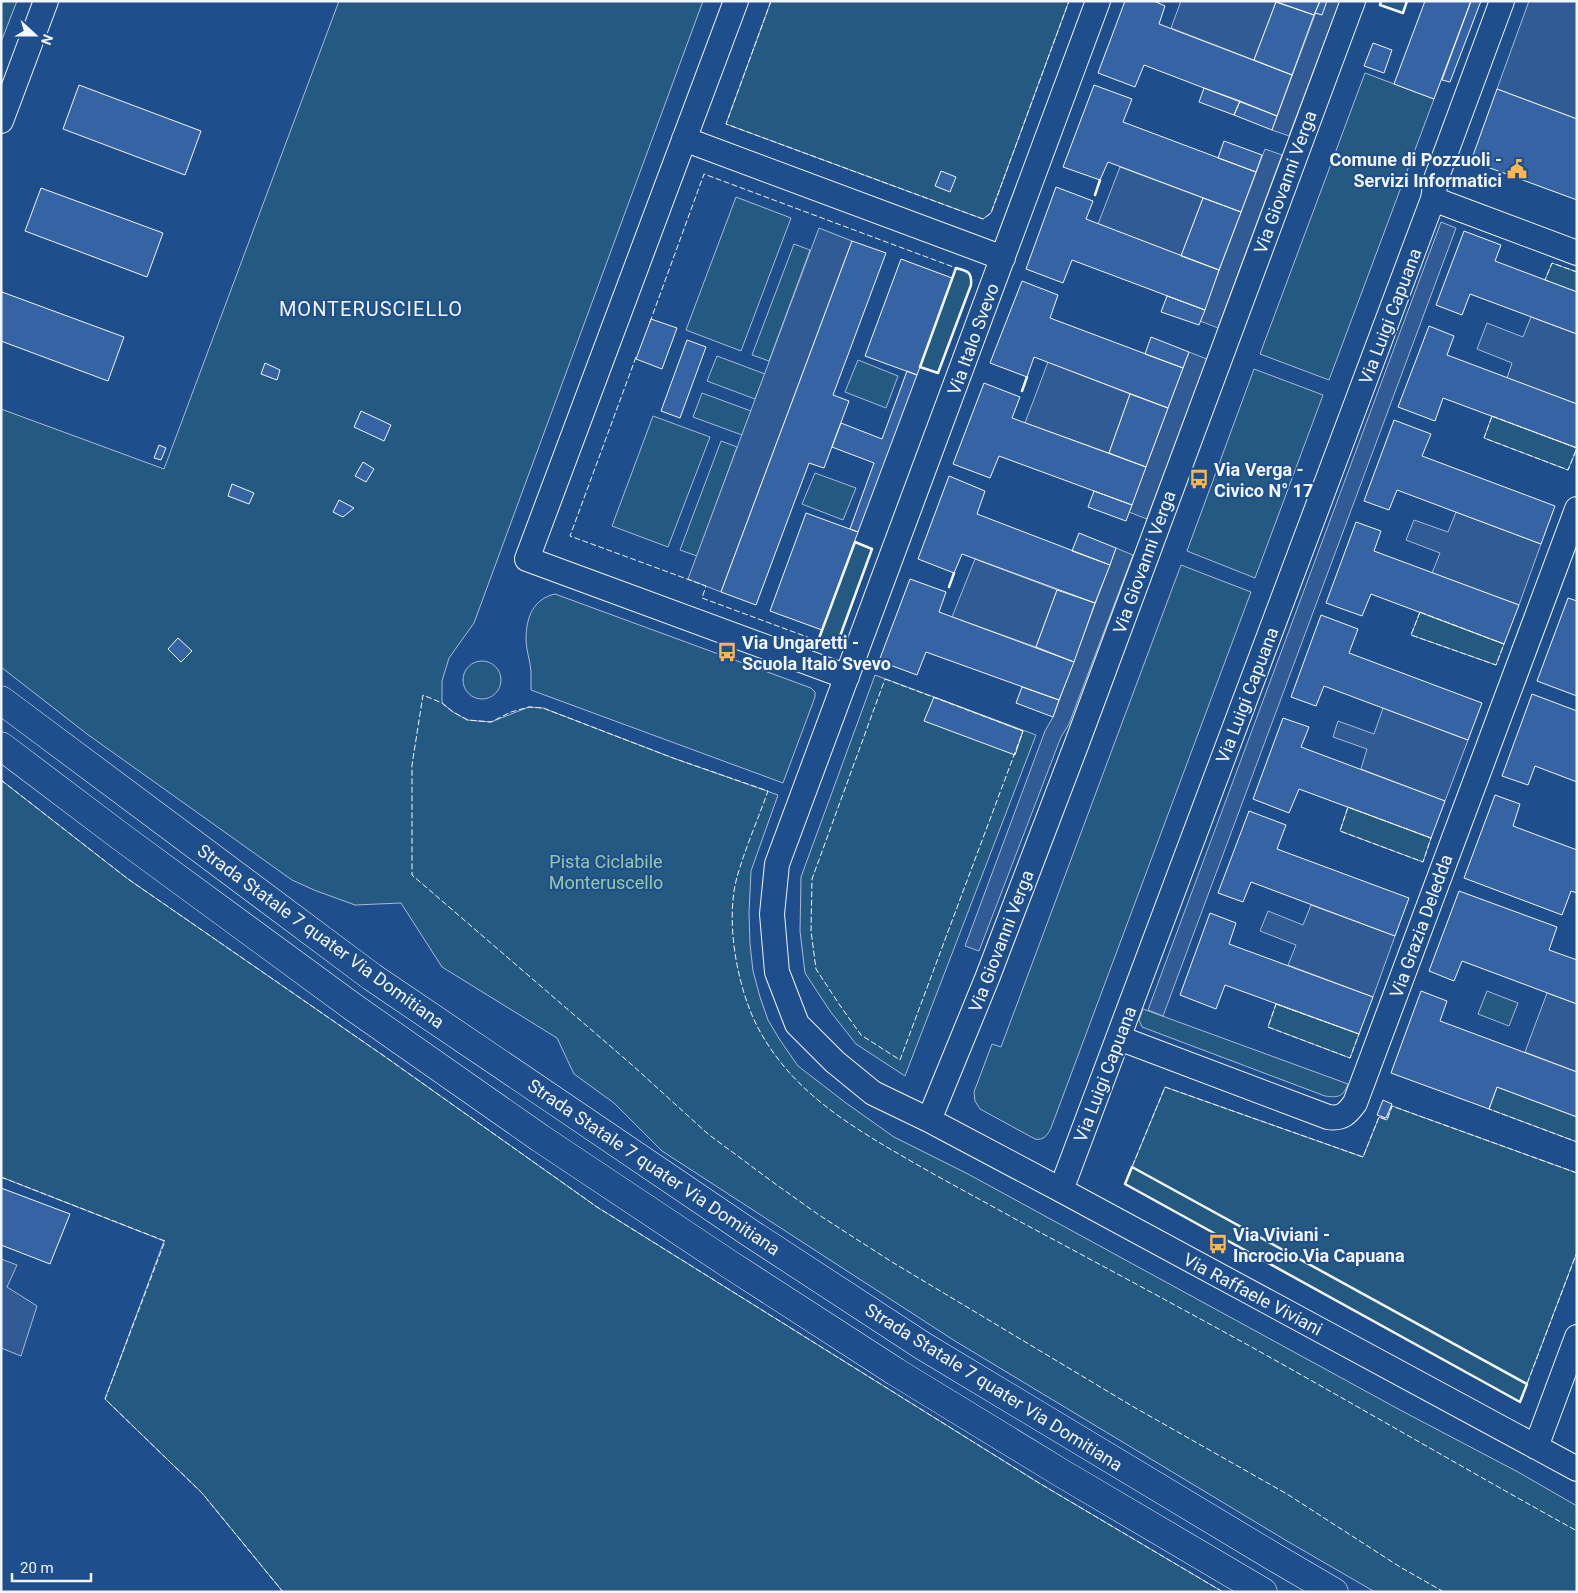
<svg xmlns="http://www.w3.org/2000/svg" width="1578" height="1593" font-family="Roboto,sans-serif">
  <style>
    .green { fill: #245a82; stroke: #a8bbd7 }
    .parking { fill: #305b95; stroke: #a8bbd7 }
    .building { fill: #3563a3; stroke: #f2f6ff }
    .lines { fill: none; stroke-linecap: round; stroke-linejoin: round }
    .street-casing { stroke: #f2f6ff; stroke-width: 26 }
    .highway-casing { stroke: #f2f6ff; stroke-width: 29 }
    .street { stroke: #1f4e8c; stroke-width: 24 }
    .highway { stroke: #1f4e8c; stroke-width: 28 }
    .fence { stroke: #f2f6ff; stroke-width: 1; stroke-dasharray: 6 2.5; stroke-linecap: butt }
    .wall { stroke: #f2f6ff; stroke-width: 2.5 }
    .labels { text-anchor: middle; dominant-baseline: central; stroke-width: 4; stroke-linejoin: round; paint-order: stroke }
    .poi-label { font-size: 18px; font-weight: bold; fill: #f2f6ff; stroke: #1f4e8c; text-anchor: start }
    .street-label { font-size: 18px; fill: #f2f6ff; stroke: #1f4e8c }
    .park-label { font-size: 18px; fill: #97c8a6; stroke: #1f4e8c }
    .quarter-label { font-size: 20px; letter-spacing: 1px; fill: #f2f6ff; stroke: #1f4e8c }
  </style>
  <rect width="100%" height="100%" fill="#1f4e8c"/>
  <!-- green -->
  <path class="green" d="M1 1H17L1 42Z
    M339 1H703L474 623 449 658 442 681V703L453 712 467 720 491 722 529 707 543 708 673 758 778 795 751 871 749 913 750 944 753 971 760 997 768 1020 780 1040 798 1066 846 1103 894 1137 968 1174 1402 1411 1518 1472 1577 1506V1592H1375L1287 1541 955 1341 662 1151 614 1103 574 1074 557 1038 442 967 401 903 355 905 314 890 292 880 87 734 1 667V409L164 469Z
    M771 1H1069L991 213 983 219 726 124Z
    M1381 1H1407L1403 13 1380 5Z
    M1365 73 1434 99 1329 380 1260 354Z
    M736 197 791 218 741 351 686 330Z
    M794 244 810 250 769 361 752 355Z
    M1552 263 1577 272V292L1545 280Z
    M956 268C968 271 972 272 971 285L938 373 920 367Z
    M717 356 765 374 755 399 707 381Z
    M858 360 898 376 886 408 845 392Z
    M1254 369 1323 395 1255 578 1187 551Z
    M702 393 751 411 742 435 693 417Z
    M653 416 710 437 668 547 612 526Z
    M1492 416 1577 448 1568 470 1484 438Z
    M721 441 737 447 697 556 680 550Z
    M815 473 856 488 843 520 802 504Z
    M855 542 872 549 839 639 834 643H827L818 641Z
    M1181 565 1251 592 1051 1128C1048 1134 1044 1141 1035 1139L980 1109 975 1101 974 1092 992 1044 1001 1047Z
    M555 594 811 688 815 692V697L783 783 531 690C531 684 531 677 531 671 530 660 526 650 526 639 526 618 533 599 555 594Z
    M1420 612 1504 644 1496 665 1411 635Z
    M463 680a19 19 0 1 1 38 0a19 19 0 1 1-38 0Z
    M875 675 1036 735 905 1076 856 1044 830 1011 805 973 800 931 801 877Z
    M1 780 128 879 384 1056 597 1207 1039 1483 1223 1592H283L202 1493 105 1399 164 1241 1 1177Z
    M1348 807 1431 838 1423 862 1340 831Z
    M1487 991 1518 1003 1509 1026 1478 1014Z
    M1276 1004 1359 1034 1350 1058 1268 1027Z
    M1143 1009 1348 1084C1343 1097 1338 1098 1325 1096L1142 1027 1139 1020Z
    M1165 1087 1363 1157 1379 1117 1387 1120 1392 1106 1577 1173V1252L1520 1402 1125 1184Z
    M1497 1087 1577 1117V1142L1489 1109Z"/>
  <!-- parking -->
  <path class="parking" d="M1181 1H1274L1276 2 1254 60 1171 28Z
    M1320 1H1340L1289 136 1272 130Z
    M1529 1H1577V119L1497 89Z
    M1265 149 1282 155 1218 328 1200 321Z
    M1120 167 1203 198 1181 256 1098 224Z
    M1441 222 1456 228 1163 1016 1148 1010Z
    M819 228 852 241 721 592 688 579Z
    M1531 317 1577 334V404L1507 378 1512 363 1477 349 1487 323 1523 337Z
    M1189 352 1207 359 1147 519 1129 512Z
    M1048 362 1130 394 1109 453 1025 423Z
    M1456 512 1541 544 1519 605 1432 573 1440 553 1406 540 1414 520 1448 532Z
    M1116 548 1133 555 1069 724 1061 737 979 951 965 946 1045 731 1053 717Z
    M975 559 1057 590 1036 647 952 617Z
    M1383 708 1468 740 1445 801 1361 769 1367 749 1333 737 1338 721 1374 734Z
    M1311 905 1395 936 1373 997 1288 965 1296 945 1260 931 1268 911 1303 925Z
    M1547 993 1577 1004V1072L1525 1052Z
    M1 1259 17 1265 7 1287 37 1306 21 1356 1 1348Z"/>
  <!-- building -->
  <path class="building" d="M1125 1H1154L1165 6 1159 24 1292 75 1277 116 1144 65 1135 87 1098 73Z
    M1274 1H1320L1314 15Z
    M1320 1H1327L1322 15 1315 13Z
    M1425 1H1471L1434 99 1394 84Z
    M1471 1H1481L1450 82 1442 80Z
    M1276 2 1314 15 1292 75 1254 60Z
    M1373 43 1392 50 1384 73 1364 66Z
    M79 85 201 131 185 175 63 129Z
    M1094 85 1132 99 1123 122 1256 172 1241 212 1108 162 1100 180 1063 167Z
    M1204 88 1240 101 1234 115 1199 102Z
    M1497 89 1577 119V200L1471 161Z
    M1240 101 1277 116 1272 130 1234 115Z
    M1224 141 1262 155 1256 172 1218 158Z
    M941 171 956 177 950 192 935 186Z
    M1056 187 1093 201 1086 219 1219 270 1205 310 1072 260 1063 283 1026 269Z
    M41 188 163 233 147 277 25 231Z
    M1203 198 1241 212 1219 270 1181 256Z
    M1464 231 1501 245 1495 261 1577 292V334L1470 294 1462 315 1436 305Z
    M852 241 886 253 833 395 849 401 824 468 809 463 756 605 721 592Z
    M901 259 952 278 917 375 865 356Z
    M1022 281 1058 295 1050 318 1183 368 1168 408 1034 357 1027 377 990 363Z
    M2 292 124 337 108 381 1 341V295Z
    M1167 296 1205 310 1199 325 1161 312Z
    M651 319 677 328 662 369 636 359Z
    M1429 326 1454 336 1447 355 1577 404V448L1443 398 1435 421 1398 407Z
    M1151 337 1189 352 1183 368 1145 354Z
    M687 340 706 347 680 418 661 411Z
    M265 363 280 370 277 380 261 374Z
    M907 371 917 375 858 532 850 529 874 463 832 447 841 423 882 439Z
    M984 383 1020 397 1012 418 1146 467 1132 505 999 456 990 478 953 464Z
    M1130 394 1168 408 1146 467 1109 453Z
    M361 411 391 425 384 441 354 427Z
    M1394 420 1431 434 1422 456 1555 506 1541 544 1397 490 1389 510 1364 501Z
    M159 445 166 448 161 460 154 458Z
    M363 462 374 469 366 482 355 476Z
    M949 476 985 491 977 514 1110 565 1095 603 962 554 954 573 918 559Z
    M232 484 254 493 249 504 228 496Z
    M1094 491 1132 505 1126 521 1088 507Z
    M339 500 354 508 343 517 333 512Z
    M806 513 858 532 822 630 770 611Z
    M1356 522 1381 531 1374 551 1519 605 1504 644 1371 594 1362 616 1326 603Z
    M1079 533 1116 548 1110 565 1072 551Z
    M910 579 946 592 939 612 1074 662 1059 700 926 652 917 675 879 661Z
    M1057 590 1095 603 1074 662 1036 647Z
    M1568 598 1577 601V696L1537 681Z
    M1321 615 1358 629 1349 653 1482 703 1468 740 1324 686 1316 706 1291 697Z
    M178 638 192 651 181 662 168 649Z
    M1022 687 1059 700 1053 717 1016 703Z
    M1532 694 1577 711V782L1535 766 1528 785 1502 776Z
    M934 697 1023 731 1015 755 924 721Z
    M1283 718 1309 727 1301 747 1445 801 1431 838 1299 789 1289 813 1253 799Z
    M1495 795 1520 804 1513 826 1577 850V893L1571 891 1562 915 1464 878Z
    M1249 811 1286 825 1277 849 1409 898 1395 936 1251 882 1243 902 1218 893Z
    M1459 891 1557 927 1549 950 1577 960V1004L1462 961 1454 981 1429 971Z
    M1210 913 1236 923 1229 944 1373 997 1359 1034 1225 985 1216 1009 1180 995Z
    M1421 991 1447 1001 1440 1021 1577 1072V1117L1497 1087 1489 1109 1391 1073Z
    M1383 1100 1392 1104 1386 1118 1377 1115Z
    M1 1188 70 1214 50 1264 1 1245Z"/>
  <g class="lines">
    <defs>
      <path id="street" d="M736 1 527 559 847 677
        M1098 1 777 864 772 914 777 972 797 1024 835 1062 873 1093 929 1120 1061 1190 1577 1469
        M1 121 46 1
        M684 139 1003 258
        M1433 199 1577 253
        M1119 1038 1328 1117C1342 1119 1347 1114 1355 1103L1577 509
        M929 1120 988 976 1077 743 1353 1
        M1061 1190 1433 199 1436 179 1502 1
        M1536 1447 1577 1337"/>
      <path id="highway" d="M1 700 372 977 750 1233 923 1346 1274 1557 1334 1592
        M1 746 120 836 353 1007 540 1138 729 1264 896 1372 1063 1474 1263 1592"/>
    </defs>
    <!-- street casing -->
    <use href="#street" class="street-casing"/>
    <!-- highway casing -->
    <use href="#highway" class="highway-casing"/>
    <!-- street -->
    <use href="#street" class="street"/>
    <!-- highway -->
    <use href="#highway" class="highway"/>
    <!-- fence -->
    <path class="fence" d="M771 1 726 124 983 219 991 213 1069 1
      M1548 281 1545 280 1552 263 1577 272
      M650 322 704 174 956 268 952 278
      M636 357 570 536 706 586 702 598 818 641 822 630
      M1492 416 1577 448 1568 470 1484 438Z
      M1420 612 1504 644 1496 665 1411 635Z
      M885 679 1023 731 900 1060 861 1035 839 1004 816 969 811 931 812 879Z
      M1 780 128 879 384 1056 597 1207 1039 1483 1223 1592
      M1348 807 1431 838 1423 862 1340 831Z
      M1276 1004 1359 1034 1350 1058 1268 1027Z
      M1490 1106 1489 1109 1577 1142
      M1577 1173 1392 1106 1387 1120 1379 1117 1363 1157 1165 1087 1132 1167 1527 1384 1577 1252
      M1 1177 165 1241 105 1399 202 1493 283 1592
      M1444 1592 1400 1567 1287 1494 1132 1406 892 1262 819 1215 774 1183 708 1134 631 1064 412 875V765L423 695 442 703 453 712 468 720 491 722 511 712 529 707 543 708 673 758 768 791C758 819 745 849 737 877 725 921 737 986 757 1026 792 1093 852 1127 916 1164 949 1183 983 1201 1017 1220 1090 1259 1164 1299 1237 1339 1351 1402 1463 1468 1577 1531"/>
    <!-- wall -->
    <path class="wall" d="M1381 1 1380 5 1403 13 1407 1
      M1095 195 1100 180
      M956 268C968 271 972 272 971 285L938 373 920 367Z
      M1022 391 1027 377
      M855 542 872 549 839 639 834 643H827L818 641Z
      M949 587 954 573
      M1132 1167 1527 1384 1520 1402 1125 1184Z"/>
  </g>
  <!-- icons -->
  <defs>
    <symbol id="civic-bare" viewBox="-9 -9 18 18"><path d="M-.6-6.5H3V-4.5H.6V-3L4-1V1h2V6H-6V1h2V-1L-.6-3ZM-1.2 2.5V6h2.4V2.5Z" fill="#ffb74d" stroke="#1f4e8c" stroke-width="2.5" paint-order="stroke"/></symbol>
    <symbol id="bus-bare" viewBox="-9 -9 18 18"><path d="M-5-6H5V4H4V6H2V4H-2V6H-4V4H-5ZM-3.5-4V0h7V-4ZM-3.5 1.2v1.5H-2V1.2ZM2 1.2v1.5H3.5V1.2Z" fill="#ffb74d" stroke="#1f4e8c" stroke-width="2.5" paint-order="stroke"/></symbol>
  </defs>
  <g fill-rule="evenodd">
    <use href="#civic-bare" x="1503" y="155" width="28" height="28"/>
    <use href="#bus-bare" x="1185" y="465" width="28" height="28"/>
    <use href="#bus-bare" x="713" y="638" width="28" height="28"/>
    <use href="#bus-bare" x="1204" y="1230" width="28" height="28"/>
  </g>
  <g class="labels">
    <!-- poi labels -->
    <g class="poi-label">
      <text x="1502" y="159" text-anchor="end">Comune di Pozzuoli -<tspan x="1502" dy="21">Servizi Informatici</tspan></text>
      <text x="1214" y="469">Via Verga -<tspan x="1214" dy="21">Civico N° 17</tspan></text>
      <text x="742" y="642">Via Ungaretti -<tspan x="742" dy="21">Scuola Italo Svevo</tspan></text>
      <text x="1233" y="1234">Via Viviani -<tspan x="1233" dy="21">Incrocio Via Capuana</tspan></text>
    </g>
    <!-- street labels -->
    <g class="street-label">
      <text transform="translate(1285 182) rotate(-70)">Via Giovanni Verga</text>
      <text transform="translate(1390 316) rotate(-69)">Via Luigi Capuana</text>
      <text transform="translate(973 339) rotate(-70)">Via Italo Svevo</text>
      <text transform="translate(1144 562) rotate(-70)">Via Giovanni Verga</text>
      <text transform="translate(1247 695) rotate(-69)">Via Luigi Capuana</text>
      <text transform="translate(1421 926) rotate(-70)">Via Grazia Deledda</text>
      <text transform="translate(321 936) rotate(36)">Strada Statale 7 quater Via Domitiana</text>
      <text transform="translate(1001 941) rotate(-69)">Via Giovanni Verga</text>
      <text transform="translate(1105 1074) rotate(-69)">Via Luigi Capuana</text>
      <text transform="translate(654 1167) rotate(34)">Strada Statale 7 quater Via Domitiana</text>
      <text transform="translate(1253 1294) rotate(28)">Via Raffaele Viviani</text>
      <text transform="translate(994 1387) rotate(32)">Strada Statale 7 quater Via Domitiana</text>
    </g>
    <!-- park labels -->
    <g class="park-label">
      <text x="606" y="861">Pista Ciclabile<tspan x="606" dy="21">Monteruscello</tspan></text>
    </g>
    <!-- quarter labels -->
    <g class="quarter-label">
      <text x="371" y="309">MONTERUSCIELLO</text>
    </g>
  </g>
  <!-- border -->
  <rect width="1578" height="1593" fill="none" stroke="#f2f6ff" stroke-width="5"/>
  <!-- north arrow -->
  <g transform="translate(35 35) rotate(111)" stroke="#1f4e8c" stroke-width="4" paint-order="stroke">
  <path d="M0-4L9 19L0 12L-9 19Z" fill="#f2f6ff"/>
  <text y="-8" font-size="14" font-weight="bold" text-anchor="middle" fill="#f2f6ff">N</text>
  </g>
  <!-- scale -->
  <path d="M12 1573v8h79v-8" fill="none" stroke="#f2f6ff" stroke-width="2.5"/>
  <text x="20" y="1573" font-size="15" fill="#f2f6ff" stroke="#1f4e8c" stroke-width="4" paint-order="stroke">20 m</text>
</svg>
